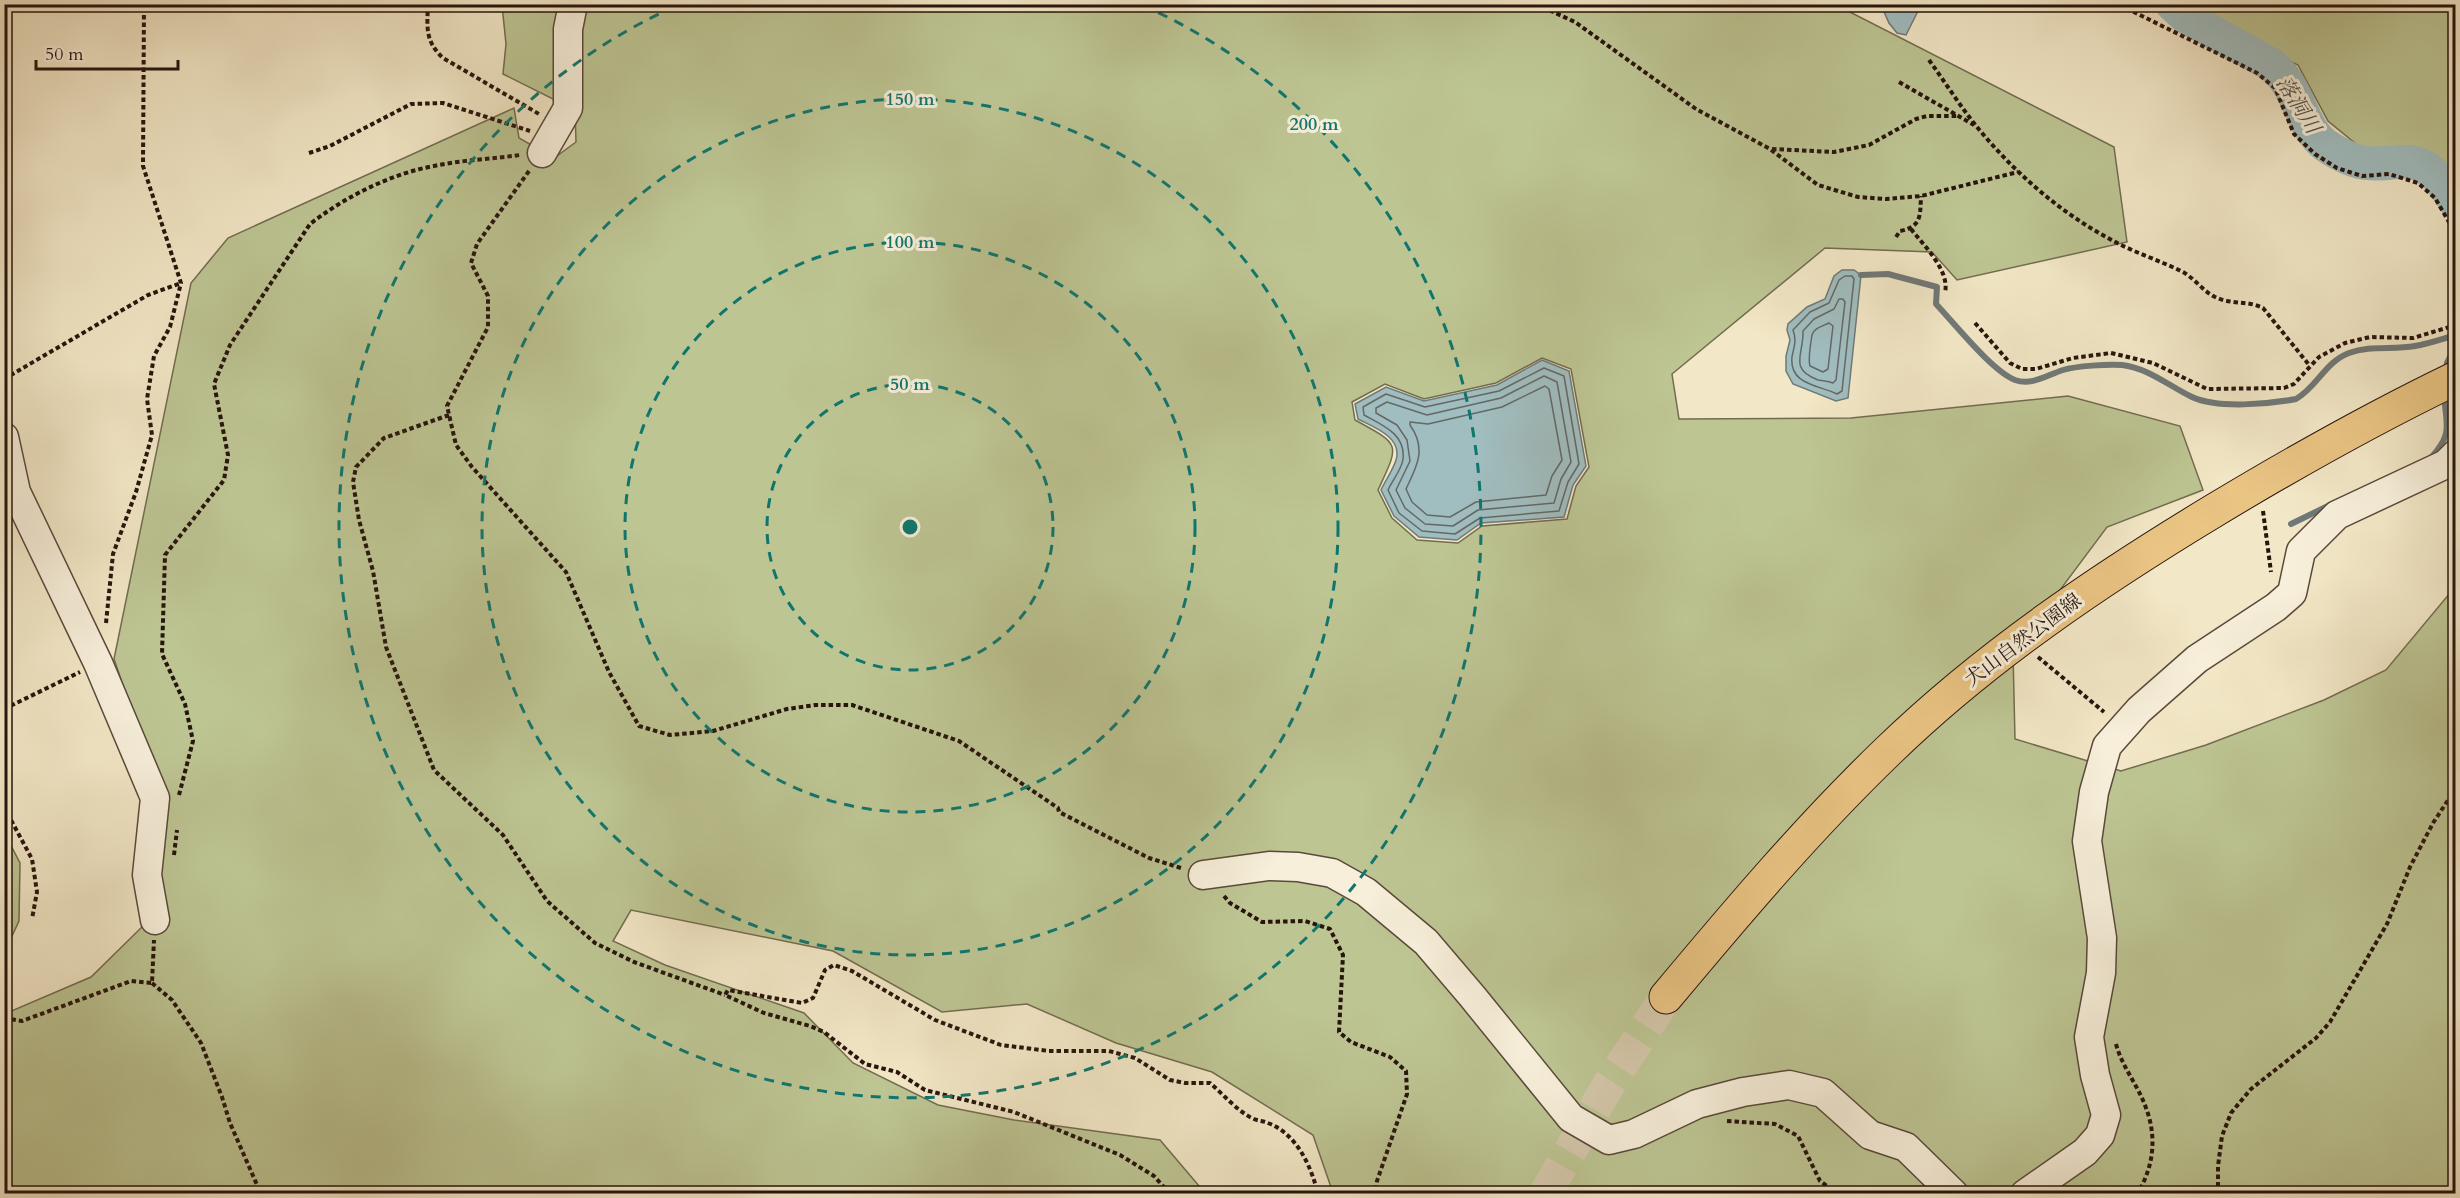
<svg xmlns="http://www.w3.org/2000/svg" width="2460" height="1198" font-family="Cardo,'Noto Serif JP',serif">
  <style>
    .green { fill: #bdc593; stroke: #726c50; stroke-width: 1.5; fill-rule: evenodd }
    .water { fill: #a0bdbf; stroke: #707978; stroke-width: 1.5 }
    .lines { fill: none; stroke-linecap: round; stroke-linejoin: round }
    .shore { stroke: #646866; stroke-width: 1.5 }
    .stream { stroke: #707978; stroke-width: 6 }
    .river { stroke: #a0bdbf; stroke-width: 34 }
    .major-tunnel { stroke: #d4c7aa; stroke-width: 33; stroke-dasharray: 33 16; stroke-linecap: butt }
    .minor-casing { stroke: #5a493b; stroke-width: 31 }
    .major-casing { stroke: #27140d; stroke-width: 35 }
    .path { stroke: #27140d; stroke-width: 4; stroke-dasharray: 4.5 3; stroke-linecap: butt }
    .minor { stroke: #f7efda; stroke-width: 28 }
    .major { stroke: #e9c483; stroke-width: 33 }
    .ring { fill: none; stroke: #0f766e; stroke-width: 3; stroke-dasharray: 10 8 }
    .labels { text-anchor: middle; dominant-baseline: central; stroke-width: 6; stroke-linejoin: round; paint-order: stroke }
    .street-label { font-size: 20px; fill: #27140d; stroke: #f7efda }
    .water-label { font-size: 21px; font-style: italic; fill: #514f4b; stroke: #f7efda }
    .centre { fill: #0f766e; stroke: #f7efda; stroke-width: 3 }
    .ring-label { font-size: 18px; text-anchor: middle; font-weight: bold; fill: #0f766e; stroke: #f7efda; stroke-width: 6; stroke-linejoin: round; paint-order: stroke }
  </style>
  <rect width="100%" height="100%" fill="#f2e7c6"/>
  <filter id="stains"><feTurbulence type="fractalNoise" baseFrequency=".00333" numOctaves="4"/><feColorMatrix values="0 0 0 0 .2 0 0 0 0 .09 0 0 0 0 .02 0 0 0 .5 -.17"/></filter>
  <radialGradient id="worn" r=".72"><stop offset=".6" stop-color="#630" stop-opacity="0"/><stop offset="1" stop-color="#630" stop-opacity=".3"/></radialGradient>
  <!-- green -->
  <path class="green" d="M502 5H1843L1844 9 2114 147 2127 242 1957 280 1932 252 1825 248 1672 374 1679 419 1851 418 2068 396 2180 426 2203 490 2107 527 2013 653 2015 739 2121 771 2206 745 2324 700 2386 670 2455 587V1193H1333L1313 1135 1212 1072 1116 1043 1027 1004 942 1012 833 951 631 910 613 941 665 965 804 1013 853 1063 938 1105 1014 1120 1160 1140 1205 1193H5L4 1011 7 1013 91 977 144 925 160 794 114 659 191 283 228 238 514 108 519 138 554 158 576 142 575 110 503 74 506 44ZM1542 358 1571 369 1589 467 1576 486 1567 519 1482 526 1458 543 1417 540 1392 518 1378 490C1400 443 1401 445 1355 420L1352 402 1385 384 1424 399 1496 383Z
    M2200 5H2455V177L2414 156 2372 157 2328 121 2298 65 2217 27Z
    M5 834 20 863 19 921 5 951Z"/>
  <!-- water -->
  <path class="water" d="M1881 5H1921L1906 35 1897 33 1889 23Z
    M1842 270H1854L1861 275 1848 398 1836 401 1793 384 1786 371V356L1790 340 1787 330 1788 324 1807 307 1825 299 1834 276Z
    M1542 360 1569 371 1586 466 1573 485 1564 517 1481 523 1457 540 1419 537 1394 516 1381 490C1385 481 1393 470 1396 460 1403 437 1373 427 1358 419L1355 404 1386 387 1424 401 1497 385Z"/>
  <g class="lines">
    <!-- shore -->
    <path class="shore" d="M1845 276H1852L1854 279 1842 391 1837 394C1819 385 1789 385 1792 357 1794 346 1797 341 1793 330L1810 312 1829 303 1839 280Z
      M1839 299H1843L1845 302 1836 380 1833 383C1828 381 1823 381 1818 380 1788 369 1804 354 1803 331L1814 319 1834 309Z
      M1829 323 1833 326 1828 369 1823 372 1810 366C1808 360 1811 341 1812 335 1814 328 1823 326 1829 323Z
      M1544 368 1564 376 1579 464 1568 482 1559 511 1480 518 1455 534 1422 531 1399 513 1388 490C1392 481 1402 469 1403 459 1406 434 1382 425 1364 415L1363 407 1386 394 1425 407 1499 391Z
      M1544 376 1557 382 1571 462 1561 479 1554 503 1478 510 1453 526 1425 524 1405 508 1396 490 1410 461 1407 440 1397 425 1376 413V408L1387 402 1427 415 1501 398Z
      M1545 386 1549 389 1562 460 1552 476 1546 495 1476 502 1450 517 1427 515 1412 502 1406 489C1417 466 1427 449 1410 425V422L1428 424 1502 407Z"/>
    <!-- stream -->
    <path class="stream" d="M1861 275 1888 274 1937 287 1936 304C1954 323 1992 371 2015 380 2032 386 2047 375 2063 370 2076 366 2108 364 2122 365 2148 368 2169 386 2192 397 2218 409 2269 404 2296 399 2317 387 2325 362 2349 353 2370 345 2393 350 2415 346 2428 344 2442 339 2456 335
      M2446 372 2447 363 2456 346
      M2430 459C2454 433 2446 426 2444 394
      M2291 524 2334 503"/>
    <!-- river -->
    <path class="river" d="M2172 4 2186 17 2272 65C2300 88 2300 126 2325 145 2337 153 2352 162 2367 163 2381 165 2395 161 2409 162 2431 164 2445 185 2456 203"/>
    <!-- major-tunnel -->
    <path class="major-tunnel" d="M1545 1194 1608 1086 1666 997"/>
    <defs>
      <path id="minor" d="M542 153 568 108V29L573 4
        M4 437 16 492 98 663 155 798 147 875 155 920
        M1203 875 1269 866 1298 867 1332 873 1366 892 1426 942 1472 996 1571 1118 1609 1140 1634 1134 1697 1104 1743 1092 1789 1085 1823 1093 1870 1135 1906 1147 1954 1194
        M2025 1194 2085 1152 2100 1135 2106 1115 2095 1075 2089 1037 2101 973 2102 938 2087 841 2094 792 2107 746 2139 710 2197 659 2276 607 2292 593 2301 551 2337 515 2446 464 2456 454"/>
      <path id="major" d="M1666 997C1737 912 1808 828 1888 751 1985 657 2099 580 2215 510 2293 463 2373 418 2456 378"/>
    </defs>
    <!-- minor casing -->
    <use href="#minor" class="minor-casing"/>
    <!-- major casing -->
    <use href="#major" class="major-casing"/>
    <!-- path -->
    <path class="path" d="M428 4C427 28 425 41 443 58L539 114
      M1536 4 1575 22 1696 109 1770 149 1818 185 1858 197 1886 199 1921 196 2018 172
      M2112 4 2134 12 2257 73 2275 88 2294 134 2315 154 2337 168 2362 176 2389 174 2418 183 2435 198 2456 234
      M1929 60C1945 82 1960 106 1977 127 2013 171 2058 211 2108 238 2132 252 2159 260 2183 272 2195 279 2203 291 2215 297 2231 305 2247 300 2263 308L2310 366
      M1899 82 1974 125
      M1772 149 1834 152 1869 145 1916 119 1927 116H1958
      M309 153 330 146 411 104 443 103 530 131
      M529 171 477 244 471 263 488 296V327L447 406 456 445 472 467 566 572 609 672 639 726 670 735 713 731 787 709 816 705H852L959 741 1058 808 1059 812 1149 858 1181 868
      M1911 229C1924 246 1950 270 1945 293
      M1896 237 1900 231C1922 227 1920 215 1921 196
      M1975 323 2010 363 2022 369H2036L2073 358 2111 353 2153 363 2207 389 2284 388 2294 384 2319 357 2345 343 2370 337 2413 338 2456 325
      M4 379 148 295 181 283
      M449 415 384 438 356 467 353 482 359 520 373 571 386 647 434 770 503 835 547 901 595 943 634 962 725 995
      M2263 511 2271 572
      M106 623 113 554 136 492 152 435 147 399 154 356 170 327 181 283 143 166 144 4
      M2038 657 2104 712
      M4 709 80 672
      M179 795 193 741 185 704 162 654 165 555 224 480 228 455 214 384 230 345 310 224C345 197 390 174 434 166 462 160 492 159 520 155
      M4 807 32 859 37 892 32 919
      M174 855 177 830
      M1224 896 1230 903 1262 922 1305 921 1330 929 1343 955 1339 1032 1351 1042 1390 1057 1406 1071 1407 1094 1377 1181 1375 1194
      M152 983 172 1000 201 1043 222 1097 230 1123 261 1194
      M4 1018 22 1021 131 981 152 983 154 940
      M2116 1044C2122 1067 2138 1085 2146 1108 2157 1137 2154 1167 2137 1194
      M1727 1121 1775 1124 1798 1136 1820 1181 1838 1194
      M1170 1194 1154 1176 1120 1155 1014 1112 925 1090 897 1072 865 1064 824 1032 810 1026 764 1013 725 995 728 990 802 1003 813 998 825 970 834 965 852 971 935 1020 1001 1045 1049 1051H1109L1135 1058 1170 1080 1185 1083H1210C1224 1095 1238 1112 1254 1119 1259 1121 1264 1121 1268 1123 1297 1134 1311 1166 1318 1194
      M2218 1194V1166L2222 1136 2231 1113 2251 1089 2316 1038 2330 1022 2387 924 2410 867 2433 823 2456 788"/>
    <!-- minor -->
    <use href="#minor" class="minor"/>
    <!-- major -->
    <use href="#major" class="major"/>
  </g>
  <!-- distance rings -->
  <g class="ring">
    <circle cx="910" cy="527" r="143"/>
    <circle cx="910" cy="527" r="285"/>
    <circle cx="910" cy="527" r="428"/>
    <path d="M1142 5A571 571 0 1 1 678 5"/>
  </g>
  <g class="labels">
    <!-- street labels -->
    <g class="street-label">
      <text transform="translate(2023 640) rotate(-37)">犬山自然公園線</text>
    </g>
    <!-- water labels -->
    <g class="water-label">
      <text transform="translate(2298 105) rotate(58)">落洞川</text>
    </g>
  </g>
  <circle cx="910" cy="527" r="9" class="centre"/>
  <g class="ring-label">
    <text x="910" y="105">150 m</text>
    <text x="1314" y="130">200 m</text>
    <text x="910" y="248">100 m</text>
    <text x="910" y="390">50 m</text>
  </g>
  <!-- margin -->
  <rect width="2460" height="1198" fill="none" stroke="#f2e7c6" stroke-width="24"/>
  <rect x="6" y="6" width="2448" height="1186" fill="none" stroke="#27140d" stroke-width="3"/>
  <rect x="12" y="12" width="2436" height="1174" fill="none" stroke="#27140d" stroke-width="1.5"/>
  <!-- scale -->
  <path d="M36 60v9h142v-9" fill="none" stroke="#27140d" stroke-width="3"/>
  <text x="45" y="60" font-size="18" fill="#27140d" stroke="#f7efda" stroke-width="4.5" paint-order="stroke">50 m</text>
  <rect width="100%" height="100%" filter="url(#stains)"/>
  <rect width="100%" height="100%" fill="url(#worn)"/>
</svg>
